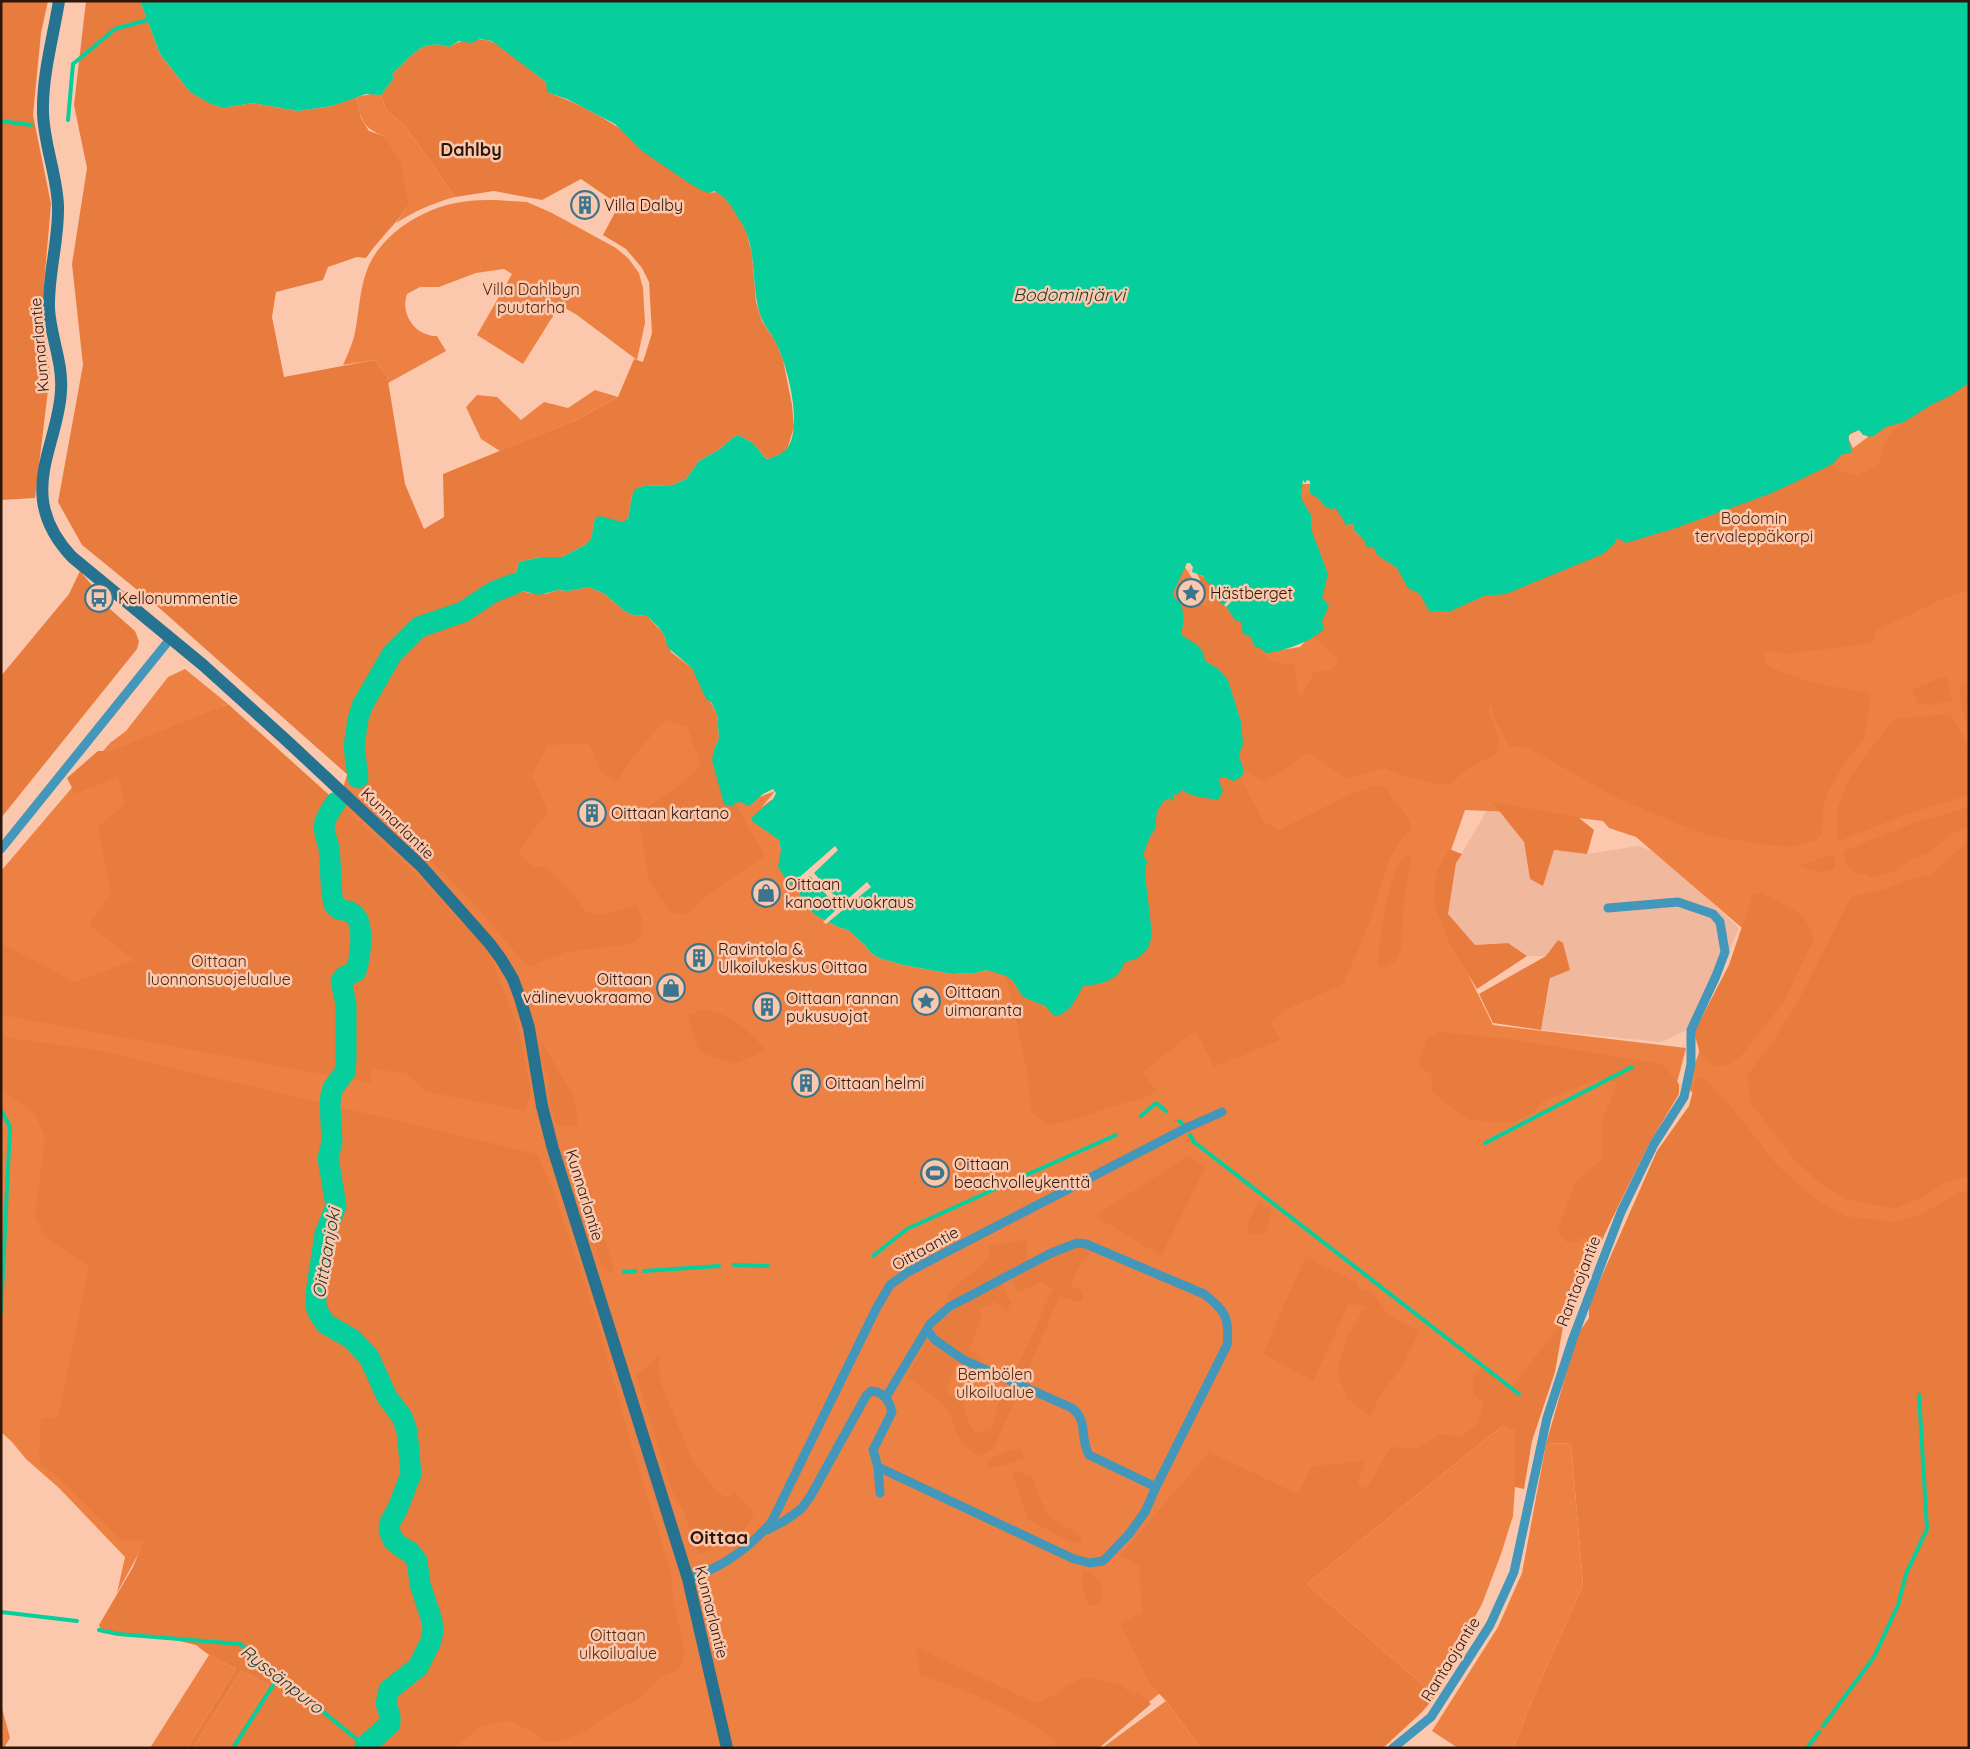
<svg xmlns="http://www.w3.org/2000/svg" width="1970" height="1749" font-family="Quicksand,sans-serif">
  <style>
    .built { fill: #f0b89c }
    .green { fill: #ed8144; fill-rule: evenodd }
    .forest { fill: #e87c3f }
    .water { fill: #06ce9d }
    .pier { fill: #fbc8ae }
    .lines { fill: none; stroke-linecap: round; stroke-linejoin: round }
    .stream { stroke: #06ce9d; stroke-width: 4 }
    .river { stroke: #06ce9d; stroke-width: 21 }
    .minor { stroke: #4397ba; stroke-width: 9 }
    .secondary { stroke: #267391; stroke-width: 12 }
    .labels { text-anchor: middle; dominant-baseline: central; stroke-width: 5; stroke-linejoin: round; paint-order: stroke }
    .poi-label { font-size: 16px; fill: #2d160a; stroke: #fbc8ae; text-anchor: start }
    .park-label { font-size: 16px; fill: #52280f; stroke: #fbc8ae }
    .street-label { font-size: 16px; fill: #2d160a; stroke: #fbc8ae }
    .neighbourhood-label { font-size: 18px; font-weight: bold; fill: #2d160a; stroke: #fbc8ae }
    .water-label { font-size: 18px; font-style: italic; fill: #1e382e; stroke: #fbc8ae }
    .quarter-label { font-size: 19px; font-weight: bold; fill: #2d160a; stroke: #fbc8ae }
  </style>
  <rect width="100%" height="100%" fill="#fbc8ae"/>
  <!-- built -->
  <path class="built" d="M1492 802 1524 842 1530 879 1543 885 1554 850 1587 854 1639 846 1658 853 1739 928 1696 1026 1661 1042 1541 1030 1558 940 1546 956H1527L1508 943 1475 945 1447 914 1456 863Z"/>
  <!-- green -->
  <path class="green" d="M372 94 381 95 386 110 405 126 455 197C433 203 415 211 396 223L409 205 384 136C362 128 361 119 356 97Z
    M496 200 527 202 552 213 616 248 628 258 639 273 643 288 645 323 637 360 577 315 560 305 523 364 477 335 512 274 504 269 476 273 439 287H420L407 294C400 314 415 336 437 336L446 351 388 383 387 375 374 360 343 365C347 356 351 347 354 337 359 315 359 291 367 270 381 233 425 207 462 202 473 200 485 200 496 200Z
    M1969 322V1384L1687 1087 1742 928 1636 837 1609 828 1603 821 1536 813 1465 810 1433 902 1493 1025 1686 1048 1677 1083 1648 1140 1569 1312 1528 1396 1092 1748H361L140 1551 117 1593 125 1557 59 1488 26 1459 12 1442 1 1432V871L110 743 126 731 168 677 185 669 228 704 222 706 337 807 375 684 587 587 749 801 775 791 762 807 771 800 787 880 790 878 792 880 788 887 794 882 815 915 838 927 848 930 864 944 871 953 879 958 903 965 952 974 975 973 987 970 1164 597 1183 564 1194 581 1209 579 1269 652 1300 647 1311 635 1292 484H1313L1358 536ZM1859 430 1868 437 1853 448 1849 440V435Z
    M595 390 618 397 576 420 500 451 481 439 466 407 477 395 497 397 521 420 544 402 568 408Z
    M1506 1425 1515 1431V1487L1513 1516 1501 1554 1482 1604 1437 1686 1430 1691 1307 1584 1501 1427Z
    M1571 1443 1583 1585 1531 1702 1513 1748H1458L1432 1731 1498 1627 1522 1573 1546 1444Z
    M209 1655 236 1669 187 1748H150Z
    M241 1671 269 1685 228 1748H193Z
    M1166 1701 1200 1748H1102Z
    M1 1704 10 1738 4 1748H1Z"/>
  <!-- forest -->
  <path class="forest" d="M1 1H48L41 33 33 115 51 204 42 308 50 374 35 498 1 500Z
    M86 1H140L160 54 190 92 210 103 220 107H228L253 103 298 111 332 106 356 97 361 118 369 131 384 136 400 161 409 205C396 224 379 239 366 258L357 257 328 267 323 280 276 292 272 317 284 377 374 360 387 375 405 484 424 529 444 517 443 474 576 420 618 397 634 359 643 362 652 333 649 282 642 268 626 249 603 235 619 205 581 179 542 200 494 191 455 197 405 126 386 110 381 95 394 78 392 74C395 70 398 69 401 66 415 51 426 39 449 47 461 39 480 37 493 42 505 46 533 73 546 82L549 93C608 113 660 157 710 193L717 192 725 198 731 205 746 230 752 255 756 302 762 321 776 342 783 360 792 405 794 427 788 447 783 453 769 459 765 458 754 444 739 435 732 438 720 449 699 461 686 479 673 485 644 486 636 489 632 496 628 519 621 523 595 518 591 540 585 545 562 557H541L519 562 516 573 512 577 516 589 529 593 545 594 558 590 568 591 589 587 605 594 623 610 633 615 647 616 663 633 671 652 692 668 717 714 719 738 714 750 722 798 735 803 765 856 709 894 687 915 670 912 649 881 638 814 682 783 701 765 687 727 665 720 633 757 617 781 602 774 589 744 548 745 532 775 548 811 518 852 533 866 548 868 571 892 586 912 602 915 635 905 642 918V936L631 944 567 952 528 967 479 910 349 776 157 606 82 545 58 502 83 365 72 264 87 168 74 105Z
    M1969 383V590L1943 599 1877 630 1872 643 1787 654 1771 651 1763 653 1766 665C1800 682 1834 687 1871 693L1864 739 1845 763 1829 790 1823 807 1822 834 1816 840 1792 847 1767 845 1711 836 1683 826 1617 798 1528 748 1509 746 1495 720 1491 702 1488 711 1499 737 1498 751 1495 755 1468 768 1451 784 1443 785 1401 775 1384 768 1348 779 1307 752 1284 771 1263 781 1244 770V765L1240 759 1233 696 1225 676 1205 661C1204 646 1191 643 1181 634V605L1175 598 1208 607 1214 603C1210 591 1201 585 1197 573L1205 578 1208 584 1211 582C1215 594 1229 617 1241 622L1246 636 1251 637 1254 646C1262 649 1264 654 1270 659 1276 664 1287 664 1294 664L1298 693 1303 694 1314 672 1332 670 1338 663 1336 657 1314 637 1322 631C1324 626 1321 624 1323 619 1328 607 1333 609 1322 598L1325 562 1316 545 1314 536 1311 529V515L1302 500 1310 493 1320 500 1325 507 1329 508V509L1335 508 1342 515 1346 525 1353 524 1354 530 1364 540 1365 543 1374 548 1376 552 1383 559 1397 568 1403 581 1411 589 1421 594 1429 611 1447 613 1616 538 1626 543 1676 528 1772 493 1833 464 1838 470 1856 476 1879 465C1881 459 1881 451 1884 445 1894 417 1945 401 1969 383Z
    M80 571 96 590 93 594 135 631 139 641 137 649 1 818V676L69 594Z
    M1946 676 1952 700 1933 705 1918 704 1912 689Z
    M1969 679V729L1961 708 1959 687Z
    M228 704 406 864 489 952 519 1031 531 1092 525 1111 427 1092 405 1073 371 1069V1083L1 1015V943L75 982 134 960 89 925 111 894 98 826 125 804 118 777 75 794 67 778 98 751H111Z
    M1949 714 1963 734 1969 748V795L1910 813 1839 841 1837 837V808L1850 777 1893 719Z
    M1225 777 1238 780 1240 777 1264 822 1279 830 1347 796 1376 785 1387 788C1392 803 1408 811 1412 828 1384 852 1383 888 1370 921 1362 942 1352 963 1343 984L1281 1012 1271 1023 1280 1040 1214 1067 1197 1032 1192 1033 1143 1072 1157 1092C1141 1101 1133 1100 1117 1105 1091 1113 1073 1122 1046 1125L1031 1111 1027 1071 1006 976C1014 981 1016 993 1024 997 1036 1003 1045 1006 1054 1016L1065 1013 1083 986 1105 983 1124 962 1136 959 1149 946 1152 935 1145 873 1147 861 1143 855 1150 837 1155 829 1156 811 1164 801 1170 798 1174 802 1173 794 1182 790C1189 796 1212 800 1220 798L1219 795 1223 791 1219 782 1220 778Z
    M1492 802 1578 817 1594 830 1587 854 1554 850 1543 886 1530 879 1524 842Z
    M1969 807V827L1954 832 1929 853 1912 859 1896 870 1872 878 1867 875 1854 873 1847 865 1843 851 1914 823Z
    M1969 840V1176L1945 1183 1921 1198 1894 1209 1846 1199 1818 1182 1794 1159 1751 1104 1747 1075 1771 1044 1796 1005 1851 897 1885 889 1905 881 1932 874Z
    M1449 849 1462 854 1456 863 1448 914 1475 945 1508 943 1527 956 1477 989 1449 942 1433 902 1437 870Z
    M1834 854 1835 867C1824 876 1811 870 1798 866Z
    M1405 856 1410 857 1411 863 1404 901 1401 949 1395 962 1384 967 1379 965 1378 960C1381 935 1387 873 1405 856Z
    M1761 892C1783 906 1806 909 1814 938L1784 1002 1741 1056 1728 1065 1714 1066 1700 1054 1694 1032 1729 965 1753 894Z
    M1558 940 1563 943 1570 970 1550 978 1541 1030 1493 1023 1479 994 1546 956Z
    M704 1009C730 1013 749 1031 766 1050L735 1064 699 1052 688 1015Z
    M1439 1032 1502 1038 1662 1064 1679 1084V1094L1649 1144 1602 1239 1594 1245 1588 1239 1582 1238 1578 1241 1566 1242 1557 1231 1575 1183 1602 1159V1121L1618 1082 1598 1079 1542 1102 1535 1112 1513 1123 1469 1120 1431 1092 1432 1075 1418 1065 1427 1039Z
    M1 1037 97 1050 537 1154 554 1192 595 1314 631 1443 672 1576 673 1599 685 1652 680 1669 661 1677 638 1699 611 1713 586 1731 569 1738 554 1742 544 1741 533 1732 511 1721 495 1722 479 1727 455 1748H228L269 1685 241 1671 193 1748H187L236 1669 209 1655 196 1645 163 1637 102 1633 99 1625 133 1567 144 1540 122 1541 53 1473 41 1466 39 1452 41 1419 58 1417 89 1266 45 1237 35 1217 45 1136 34 1113 7 1095 1 1084Z
    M541 1041 574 1097 578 1125 570 1127 556 1124 548 1096 549 1079 540 1059Z
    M1702 1076 1734 1110 1777 1165 1817 1200 1846 1216 1896 1222 1922 1214 1960 1192H1969V1748H1513L1531 1702 1583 1585 1571 1443 1546 1444 1577 1335 1589 1318V1305L1657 1151 1689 1106 1696 1079Z
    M1187 1156 1206 1167 1161 1256 1095 1216Z
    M590 1189 602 1233 614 1266 611 1274 602 1266 579 1197 581 1191Z
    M1258 1201 1272 1211 1266 1233 1249 1234 1247 1225Z
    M1026 1240 1028 1260 950 1302 947 1294 989 1258V1246Z
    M1078 1248 1085 1249 1090 1257 1081 1263 1070 1285 1082 1291 1083 1299 1077 1302 1066 1298 1059 1297 1025 1377 1014 1370C1030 1344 1040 1316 1053 1288L1040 1282 1021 1292 1016 1289 1013 1279C1033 1268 1055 1253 1078 1248Z
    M1305 1257 1358 1283 1357 1288 1373 1292 1388 1315 1419 1331 1402 1368 1384 1389 1370 1416 1347 1399 1337 1372 1347 1336 1366 1306 1349 1304 1313 1381 1263 1354Z
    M1001 1283 1011 1303 1006 1312 994 1301 990 1306H980L982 1318 969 1349 982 1357 979 1363 939 1338 933 1329C951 1308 978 1297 1001 1283Z
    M1564 1321 1555 1372 1532 1441 1524 1489 1515 1487V1431L1505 1426 1501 1427 1307 1584 1430 1691 1434 1698 1422 1712 1383 1748H1200L1166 1701 1150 1684 1120 1623 1142 1613 1139 1565 1120 1555 1209 1452 1298 1494 1312 1466 1366 1461 1357 1484 1366 1489 1391 1447 1418 1448 1440 1434 1460 1437 1476 1425 1484 1404 1473 1394V1375L1485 1366 1511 1387Z
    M927 1340 936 1349 957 1360 946 1392 962 1401 969 1423 975 1432 980 1433 991 1430 1004 1385 1019 1391 994 1448 981 1456C949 1443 961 1424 943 1404L907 1377Z
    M659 1355 660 1381 693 1462 717 1491 727 1498 734 1493 754 1511C750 1534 721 1545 701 1554L698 1553 685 1514 672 1491 636 1375 648 1366Z
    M1021 1449 1025 1455V1458L999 1467H990L987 1464 988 1459C998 1455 1010 1449 1021 1449Z
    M1011 1470 1032 1476 1047 1515 1081 1536V1543H1072L1028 1519Z
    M1083 1572C1100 1572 1107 1590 1100 1605L1093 1606 1088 1604 1081 1582Z
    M916 1647 1036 1703 1058 1694 1065 1686 1085 1677 1119 1684 1133 1695 1138 1693 1151 1704 1099 1748H1056L1054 1740C1011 1707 970 1692 920 1675Z"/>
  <!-- water -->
  <path class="water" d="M140 1H1969V383L1950 396 1931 405 1904 422 1886 427 1872 437 1863 435 1859 430 1851 433 1848 437 1852 452 1841 455 1833 464 1772 493 1676 528 1626 543 1617 538 1614 544 1603 554 1506 594 1484 596 1449 612 1429 611 1420 594 1408 588 1397 568 1377 555 1374 548 1367 547 1364 540 1354 530 1353 524 1346 525 1344 524 1345 522 1335 508 1329 510V508L1325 507 1320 500 1310 493V481L1307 480 1305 483 1303 480 1301 494 1302 500 1311 515V529L1328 574 1322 598 1329 605 1322 622 1324 629C1313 641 1282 652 1266 653L1261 649 1254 646 1251 637 1243 634 1241 622 1235 620 1227 608 1217 600 1213 593 1211 583 1208 584 1203 576 1192 572 1193 567 1190 563H1187L1173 593C1174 598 1176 599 1179 602 1185 609 1184 626 1181 634 1192 644 1203 643 1205 661L1217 668 1228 680 1241 722 1243 743 1239 756C1242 767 1250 775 1233 781L1225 777 1220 778 1219 782 1223 791 1218 800C1208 798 1190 797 1182 790L1176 795 1173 794 1174 802 1170 798 1164 801 1157 811 1155 829 1150 837 1143 855 1147 861 1145 873 1152 935 1149 946 1144 953 1136 959 1125 962C1117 982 1102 984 1083 986 1077 998 1069 1015 1054 1016L1045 1006 1023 997 1012 980 1006 976 987 970 975 973 952 974 903 965 879 958 871 953 864 944 848 930 838 927 815 915 801 899 799 887 795 882 788 887 786 885 791 880 790 878 787 881 778 867 781 850 779 840 752 821V817L773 799 776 793 773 789 763 794 749 806 740 802 735 803 732 807 724 804 712 760 714 750 719 738 717 714 711 702 706 699 692 668 667 647C667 633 656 625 647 616L633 615 623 610 605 594 589 587 568 591 558 590 539 595 515 589 512 577 516 573 519 562 541 557H562L585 545 591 539 595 518 600 516 622 522 628 519 632 496 635 489 644 486 673 485 686 479 699 461 720 449 732 438 739 435 754 444 765 458 768 459C776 456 783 454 788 447 803 425 787 363 775 341 769 330 762 323 759 311 752 285 756 257 746 232 744 226 740 221 737 216 731 205 725 196 714 191L710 193 703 191 692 185 642 151 615 124 567 99 549 93 547 91 546 82 492 41 480 39 471 43 459 41 449 47C426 39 415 51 401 66 398 69 395 70 392 74L394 78 381 95 366 94 332 106 298 111 253 103 228 107H220L209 103 190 92 160 54Z"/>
  <!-- pier -->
  <path class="pier" d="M1240 587 1243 590 1226 607 1224 605Z
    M835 846 838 850 814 873 842 904 867 882 871 887 826 924 823 922 838 908 810 876 798 886 794 882Z"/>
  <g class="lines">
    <!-- stream -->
    <path class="stream" d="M68 120 73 64 115 29 147 20
      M1 121 31 125
      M1141 1116 1156 1103 1166 1111
      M1179 1121 1184 1125
      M1190 1135 1194 1142 1519 1394
      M1485 1143 1632 1067
      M1024 1176 1116 1135
      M873 1256 907 1229 1006 1184
      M734 1265 768 1266
      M644 1271 719 1266
      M624 1272 635 1271
      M1 1312 10 1127 2 1112
      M1 1612 77 1621
      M99 1630 118 1634 240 1644 365 1746
      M1823 1726 1874 1657 1898 1605 1906 1574 1927 1529 1919 1395
      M233 1748 279 1676
      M1807 1748 1819 1732"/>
    <!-- river -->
    <path class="river" d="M358 778 354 746 358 719 362 706 392 654 419 627 463 612 493 592 514 584
      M336 802C331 809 325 818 324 826 324 834 328 841 329 849 331 860 330 899 335 906 339 912 346 909 352 913 366 921 360 958 356 971L344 977 341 981 346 1004V1059L345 1072 333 1088 331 1094 330 1104 332 1142 328 1158 336 1206 325 1234 316 1293V1306L319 1314 326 1324 352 1339 369 1357 387 1397 402 1417 407 1431 411 1474 397 1510 390 1522 389 1530 393 1540 401 1547 410 1552 417 1561 420 1584 432 1621 433 1630 431 1641 418 1667 389 1690 386 1703 390 1716V1724L365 1746V1748"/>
    <!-- minor -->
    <path class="minor" d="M1 849 170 639
      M927 1330 935 1340 964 1360 1072 1408C1089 1422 1079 1437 1089 1455L1156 1487
      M878 1467 1074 1559 1090 1563 1103 1561 1129 1534 1145 1512 1156 1487 1227 1345C1230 1318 1225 1310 1204 1294L1086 1244 1077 1243 1051 1253 949 1307 930 1324 886 1397
      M767 1530 786 1520 801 1509 810 1497 866 1396 871 1391C884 1392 889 1400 892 1412L873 1450 878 1467 880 1493
      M688 1579C720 1568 750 1548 772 1521L877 1307 890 1285 908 1272 1186 1128 1222 1112
      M1393 1748 1431 1717 1490 1625 1514 1572 1547 1418 1573 1338 1621 1212 1654 1144 1684 1097 1691 1064V1030L1716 976 1725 952 1720 922 1713 914 1678 902 1608 908"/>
    <!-- secondary -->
    <path class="secondary" d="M59 1C53 38 42 76 43 113 44 145 57 175 58 206 59 240 48 274 49 308 50 335 63 362 61 390 60 427 38 463 43 501 46 523 56 540 72 557L203 665 286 740 421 866 490 944 501 959 513 979 520 998 529 1028 542 1106 553 1149 688 1579 727 1748"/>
  </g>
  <!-- icons -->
  <defs>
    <symbol id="building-ring" viewBox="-11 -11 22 22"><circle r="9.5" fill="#fbc8ae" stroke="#3a748d" stroke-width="1.5"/><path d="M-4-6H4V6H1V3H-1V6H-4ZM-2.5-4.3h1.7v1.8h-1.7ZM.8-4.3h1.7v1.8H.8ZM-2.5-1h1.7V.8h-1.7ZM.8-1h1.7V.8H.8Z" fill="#3a748d"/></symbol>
    <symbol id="sight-ring" viewBox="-11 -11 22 22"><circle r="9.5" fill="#fbc8ae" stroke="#3a748d" stroke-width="1.5"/><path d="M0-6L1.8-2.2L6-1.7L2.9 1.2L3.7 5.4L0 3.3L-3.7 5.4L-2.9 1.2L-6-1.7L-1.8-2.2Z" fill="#3a748d"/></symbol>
    <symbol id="bus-ring" viewBox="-11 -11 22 22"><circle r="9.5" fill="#fbc8ae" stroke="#3a748d" stroke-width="1.5"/><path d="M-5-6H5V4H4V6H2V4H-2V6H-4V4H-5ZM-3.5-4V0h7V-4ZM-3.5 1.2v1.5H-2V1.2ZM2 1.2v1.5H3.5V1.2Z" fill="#3a748d"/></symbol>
    <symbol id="shop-ring" viewBox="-11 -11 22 22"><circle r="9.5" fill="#fbc8ae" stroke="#3a748d" stroke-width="1.5"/><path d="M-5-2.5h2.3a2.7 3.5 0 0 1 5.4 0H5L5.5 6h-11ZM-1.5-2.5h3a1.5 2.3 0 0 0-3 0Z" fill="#3a748d"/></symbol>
    <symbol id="stadium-ring" viewBox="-11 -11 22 22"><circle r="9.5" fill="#fbc8ae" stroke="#3a748d" stroke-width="1.5"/><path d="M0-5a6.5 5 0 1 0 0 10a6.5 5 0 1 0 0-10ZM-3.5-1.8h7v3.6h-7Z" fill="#3a748d"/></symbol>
  </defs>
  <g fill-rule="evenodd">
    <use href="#building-ring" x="569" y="189" width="32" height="32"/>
    <use href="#sight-ring" x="1175" y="577" width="32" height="32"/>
    <use href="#bus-ring" x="83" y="582" width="32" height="32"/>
    <use href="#building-ring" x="576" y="797" width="32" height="32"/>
    <use href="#shop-ring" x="750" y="877" width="32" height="32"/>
    <use href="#building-ring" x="683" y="942" width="32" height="32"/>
    <use href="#shop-ring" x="655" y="972" width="32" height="32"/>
    <use href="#sight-ring" x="910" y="985" width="32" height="32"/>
    <use href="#building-ring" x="751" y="991" width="32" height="32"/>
    <use href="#building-ring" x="790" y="1067" width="32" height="32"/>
    <use href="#stadium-ring" x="919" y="1157" width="32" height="32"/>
  </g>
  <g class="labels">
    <!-- poi labels -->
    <g class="poi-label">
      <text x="604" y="205">Villa Dalby</text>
      <text x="1210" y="593">Hästberget</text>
      <text x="118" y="598">Kellonummentie</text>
      <text x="611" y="813">Oittaan kartano</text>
      <text x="785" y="884">Oittaan<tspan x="785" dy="18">kanoottivuokraus</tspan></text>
      <text x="718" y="949">Ravintola &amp;<tspan x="718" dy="18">Ulkoilukeskus Oittaa</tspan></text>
      <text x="652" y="979" text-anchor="end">Oittaan<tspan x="652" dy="18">välinevuokraamo</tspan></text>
      <text x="945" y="992">Oittaan<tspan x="945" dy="18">uimaranta</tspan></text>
      <text x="786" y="998">Oittaan rannan<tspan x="786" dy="18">pukusuojat</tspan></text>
      <text x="825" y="1083">Oittaan helmi</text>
      <text x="954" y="1164">Oittaan<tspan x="954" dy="18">beachvolleykenttä</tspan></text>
    </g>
    <!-- park labels -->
    <g class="park-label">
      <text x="531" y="289">Villa Dahlbyn<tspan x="531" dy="18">puutarha</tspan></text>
      <text x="1754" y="518">Bodomin<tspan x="1754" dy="18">tervaleppäkorpi</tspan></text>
      <text x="219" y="961">Oittaan<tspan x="219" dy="18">luonnonsuojelualue</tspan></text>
      <text x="995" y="1374">Bembölen<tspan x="995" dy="18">ulkoilualue</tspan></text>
      <text x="618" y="1635">Oittaan<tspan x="618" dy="18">ulkoilualue</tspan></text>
    </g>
    <!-- street labels -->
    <g class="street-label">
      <text transform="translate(39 345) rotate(-95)">Kunnarlantie</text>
      <text transform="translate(398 823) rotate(44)">Kunnarlantie</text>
      <text transform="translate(585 1195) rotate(73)">Kunnarlantie</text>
      <text transform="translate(925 1248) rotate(-29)">Oittaantie</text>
      <text transform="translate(1578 1281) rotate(-69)">Rantaojantie</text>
      <text transform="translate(712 1612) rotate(76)">Kunnarlantie</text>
      <text transform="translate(1450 1659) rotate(-58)">Rantaojantie</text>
    </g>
    <!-- neighbourhood labels -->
    <g class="neighbourhood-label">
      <text x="471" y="149">Dahlby</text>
    </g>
    <!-- water labels -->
    <g class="water-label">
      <text x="1069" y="294">Bodominjärvi</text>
      <text transform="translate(326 1253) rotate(-80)">Oittaanjoki</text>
      <text transform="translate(282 1679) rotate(38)">Ryssänpuro</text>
    </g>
    <!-- quarter labels -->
    <g class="quarter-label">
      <text x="719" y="1537">Oittaa</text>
    </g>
  </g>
  <!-- border -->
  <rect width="1970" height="1749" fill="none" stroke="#2d160a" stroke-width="5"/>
</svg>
